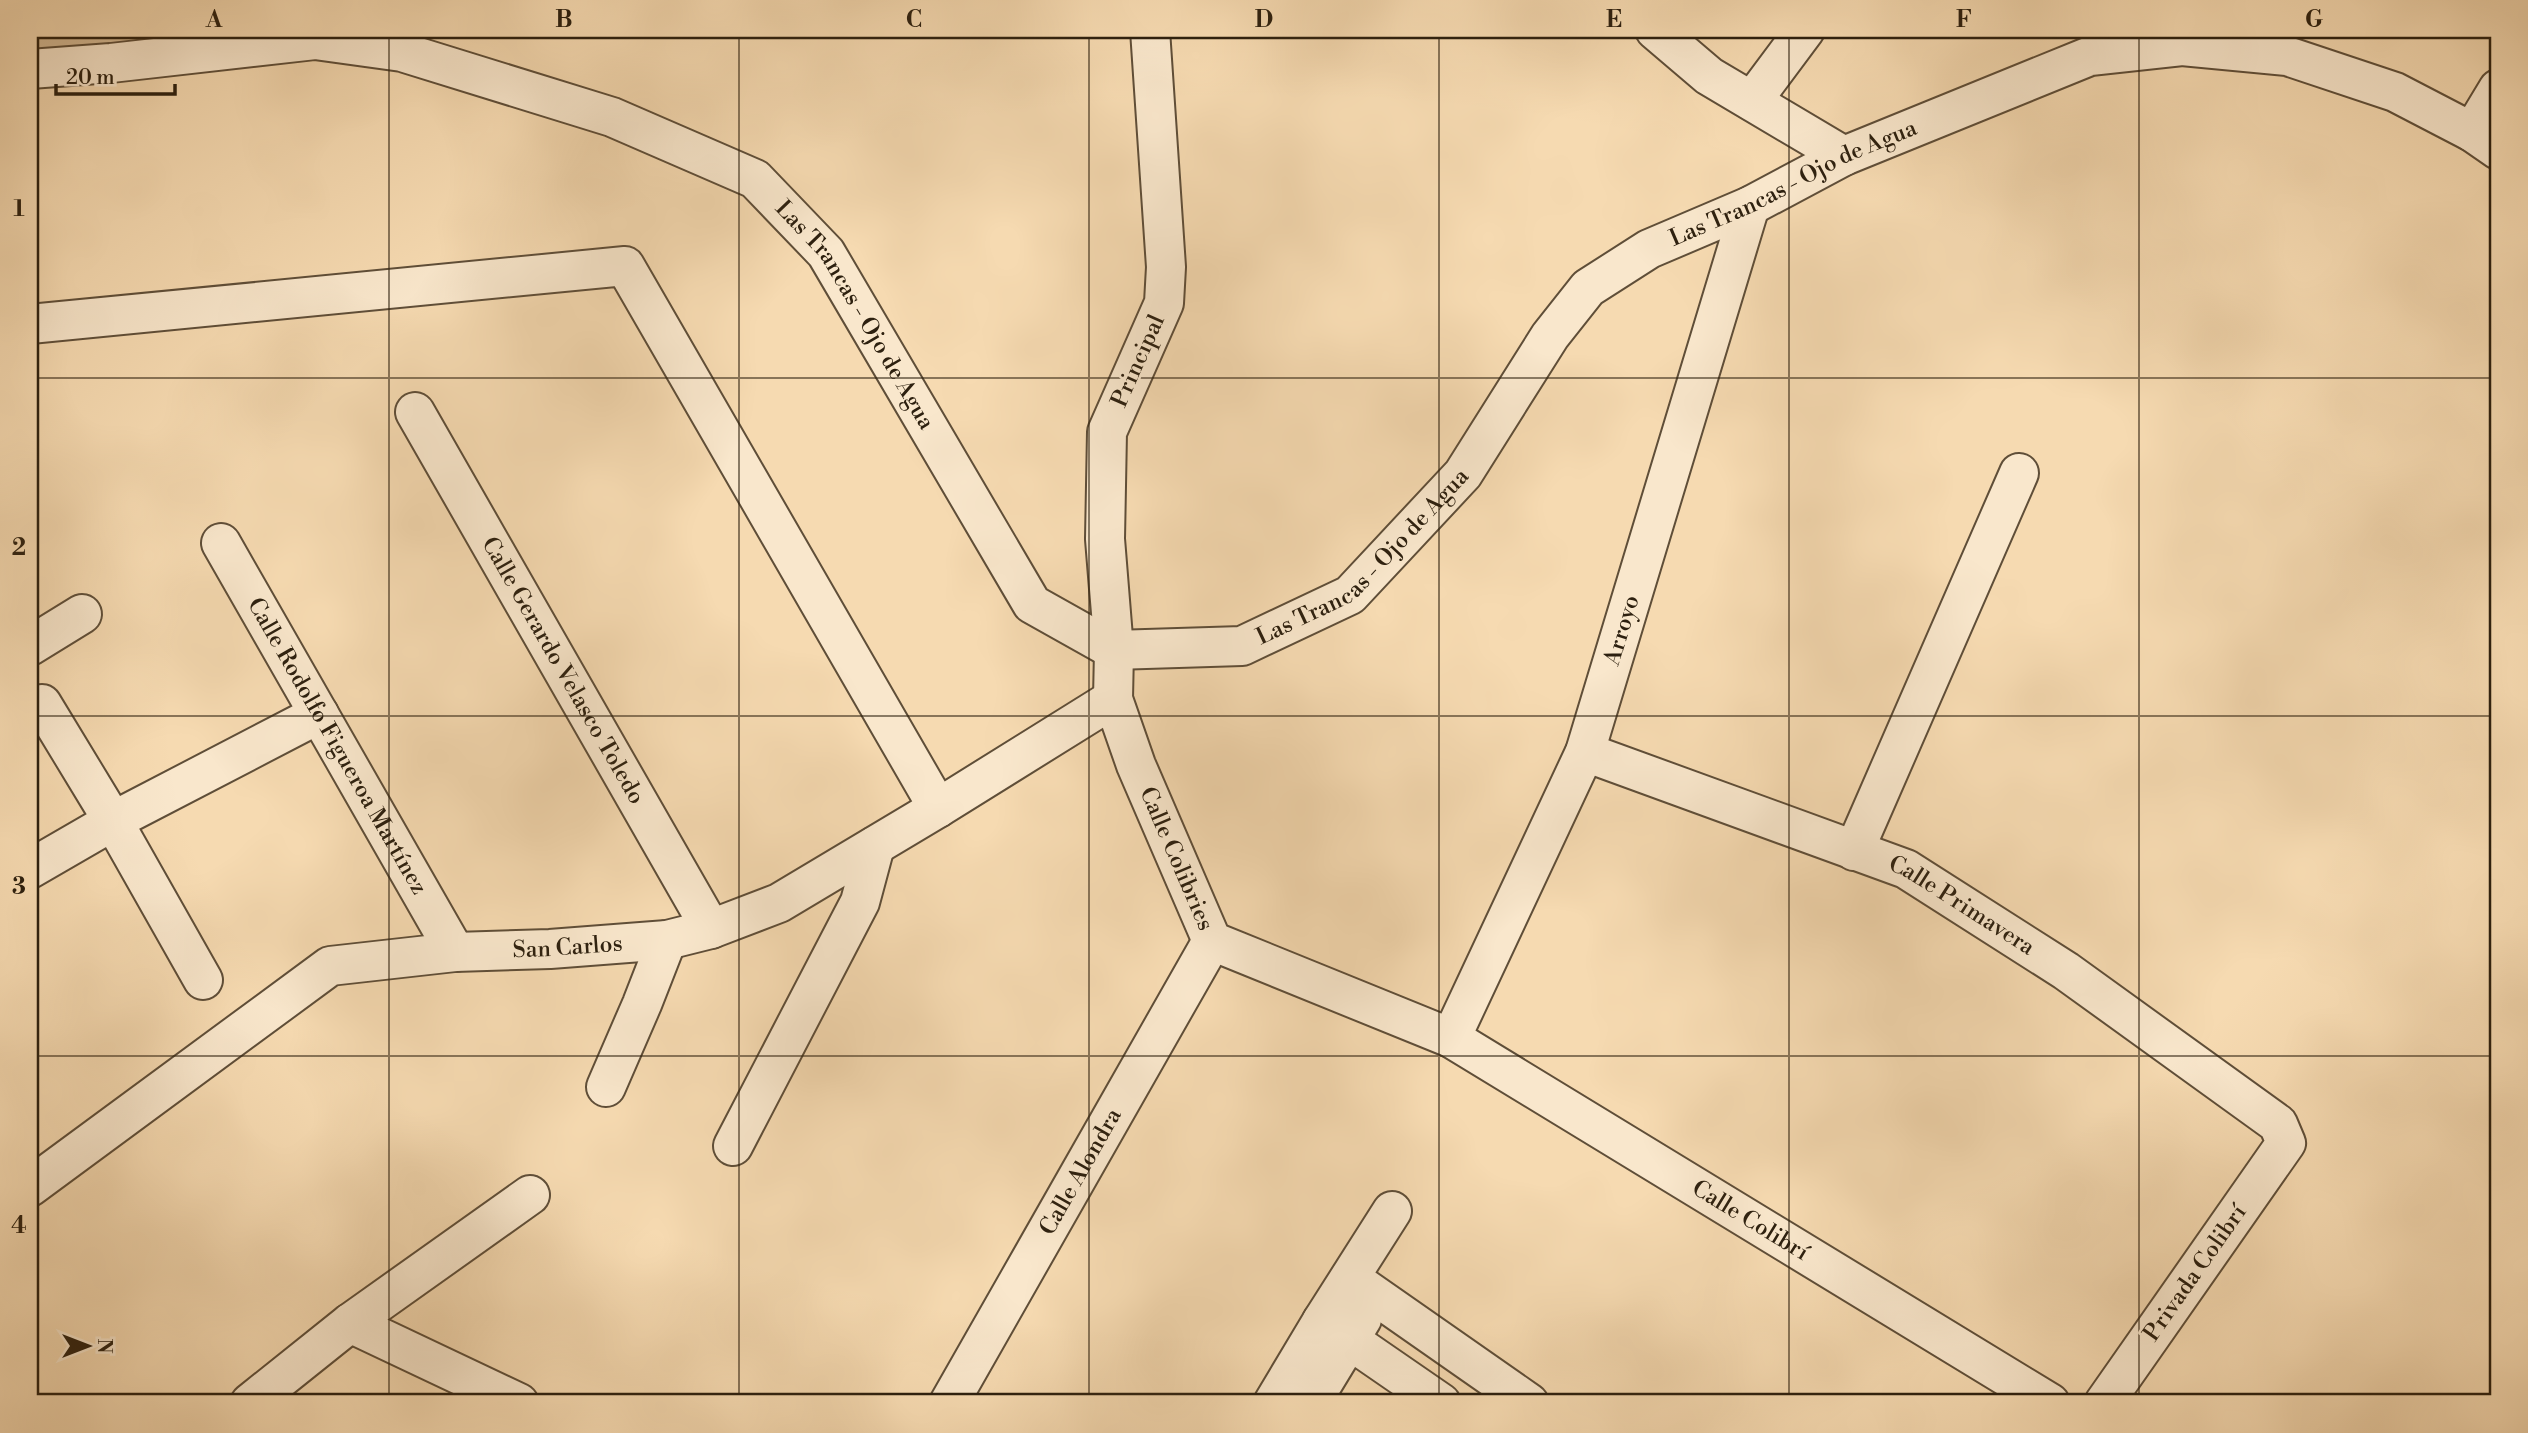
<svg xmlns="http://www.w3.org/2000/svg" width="2528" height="1433" font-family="'Libre Bodoni',serif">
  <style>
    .green { fill: #d4ba95; stroke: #806d52; stroke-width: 2 }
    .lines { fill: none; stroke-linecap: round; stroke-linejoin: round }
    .minor-casing { stroke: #5f4e38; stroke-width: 42 }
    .minor { stroke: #f9e7cc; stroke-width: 38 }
    .grid { fill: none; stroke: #2d200f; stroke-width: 2; stroke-opacity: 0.55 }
    .labels { text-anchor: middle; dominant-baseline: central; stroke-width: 5; stroke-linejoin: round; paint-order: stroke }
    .street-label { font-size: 23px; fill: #2d200f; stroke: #f9e7cc }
    .neatline { fill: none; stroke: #2d200f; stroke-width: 2.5 }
    .grid-label { font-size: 23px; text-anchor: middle; font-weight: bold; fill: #2d200f }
  </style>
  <rect width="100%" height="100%" fill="#f6dab1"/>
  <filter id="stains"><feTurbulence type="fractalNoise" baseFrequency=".00286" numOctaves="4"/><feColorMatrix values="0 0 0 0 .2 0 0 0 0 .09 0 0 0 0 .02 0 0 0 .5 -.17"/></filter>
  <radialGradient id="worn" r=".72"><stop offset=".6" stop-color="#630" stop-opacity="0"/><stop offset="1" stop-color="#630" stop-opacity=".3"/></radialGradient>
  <!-- green -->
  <path class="green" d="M30 30H424L421 40 30 74Z"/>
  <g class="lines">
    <defs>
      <g id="minor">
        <path id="s1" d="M1150 30 1166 267 1164 303 1107 432 1105 539 1114 650 1113 699 1136 765 1212 941 1451 1038 2050 1403"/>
        <path d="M1655 30 1709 76 1844 156"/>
        <path id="s2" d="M30 69 111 63 315 40 402 52 612 117 755 179 826 253 1032 604 1114 650 1242 646 1350 595 1463 474 1550 336 1588 288 1649 249 1750 206 1844 156 2090 56 2182 46 2287 56 2395 92 2472 132 2498 150"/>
        <path d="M1752 101 1805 30"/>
        <path d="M2472 132 2498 89"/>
        <path d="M30 324 625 266 938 808"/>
        <path id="s3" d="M415 412 711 929"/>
        <path id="s4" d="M221 543 455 952"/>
        <path d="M30 646 82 614"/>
        <path d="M42 704 113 821 203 980"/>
        <path id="s5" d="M1585 752 1906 869 2066 971 2278 1124 2286 1143 2104 1403"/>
        <path d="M1854 851 2019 473"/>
        <path d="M30 869 113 821 319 714"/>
        <path id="s6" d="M1451 1038 1585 752 1750 206"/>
        <path d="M606 1087 642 1004 667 940"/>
        <path d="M733 1146 860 902 875 846"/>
        <path id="s7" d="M30 1187 330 966 455 952 550 949 667 940 711 929 779 903 938 808 1113 699"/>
        <path d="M1350 1278 1529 1403"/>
        <path d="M1322 1321 1441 1403"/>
        <path d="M350 1323 519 1403"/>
        <path d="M250 1403 350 1323 530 1195"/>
        <path id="s8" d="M949 1403 1212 941"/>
        <path d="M1273 1403 1322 1321 1392 1211"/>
        <path d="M1311 1403 1362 1319"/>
      </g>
    </defs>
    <!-- minor casing -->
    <use href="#minor" class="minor-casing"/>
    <!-- minor -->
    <use href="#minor" class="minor"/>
  </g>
  <!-- grid -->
  <path class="grid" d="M389 30V1403M739 30V1403M1089 30V1403M1439 30V1403M1789 30V1403M2139 30V1403M30 378H2498M30 716H2498M30 1056H2498"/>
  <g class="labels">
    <!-- street labels -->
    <g class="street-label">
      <text stroke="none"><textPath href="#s2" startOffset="2222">Las Trancas - Ojo de Agua</textPath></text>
      <text stroke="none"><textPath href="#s2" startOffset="920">Las Trancas - Ojo de Agua</textPath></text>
      <text transform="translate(1138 361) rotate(-66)">Principal</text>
      <text stroke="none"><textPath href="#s2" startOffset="1634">Las Trancas - Ojo de Agua</textPath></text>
      <text stroke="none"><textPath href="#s6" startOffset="443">Arroyo</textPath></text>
      <text stroke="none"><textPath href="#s3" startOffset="298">Calle Gerardo Velasco Toledo</textPath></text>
      <text stroke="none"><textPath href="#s4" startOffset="234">Calle Rodolfo Figueroa Martínez</textPath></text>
      <text stroke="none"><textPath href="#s1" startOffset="854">Calle Colibries</textPath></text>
      <text stroke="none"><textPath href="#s5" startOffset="408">Calle Primavera</textPath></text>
      <text stroke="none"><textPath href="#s7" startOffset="611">San Carlos</textPath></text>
      <text stroke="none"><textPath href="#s8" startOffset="266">Calle Alondra</textPath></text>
      <text stroke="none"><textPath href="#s1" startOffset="1552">Calle Colibrí</textPath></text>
      <text transform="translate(2195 1273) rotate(-55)">Privada Colibrí</text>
    </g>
  </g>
  <!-- margin -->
  <rect width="2528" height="1433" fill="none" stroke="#f6dab1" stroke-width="77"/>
  <!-- north arrow -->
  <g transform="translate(88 1346) rotate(90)" stroke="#f9e7cc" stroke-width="5" paint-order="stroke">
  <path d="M0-5L12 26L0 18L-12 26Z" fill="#2d200f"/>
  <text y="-10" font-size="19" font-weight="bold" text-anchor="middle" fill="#2d200f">N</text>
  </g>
  <!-- scale -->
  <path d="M56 84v10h119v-10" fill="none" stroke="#2d200f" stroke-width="3.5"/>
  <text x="66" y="84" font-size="21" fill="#2d200f" stroke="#f9e7cc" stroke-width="5" paint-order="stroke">20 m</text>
  <rect x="38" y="38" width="2452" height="1356" class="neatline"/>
  <g class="grid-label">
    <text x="214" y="27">A</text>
    <text x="564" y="27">B</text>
    <text x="914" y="27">C</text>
    <text x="1264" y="27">D</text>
    <text x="1614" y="27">E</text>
    <text x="1964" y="27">F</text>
    <text x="2314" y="27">G</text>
    <text x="19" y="216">1</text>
    <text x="19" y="555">2</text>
    <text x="19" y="894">3</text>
    <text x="19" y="1233">4</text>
  </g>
  <rect width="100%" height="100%" filter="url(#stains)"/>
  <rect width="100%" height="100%" fill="url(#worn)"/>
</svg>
